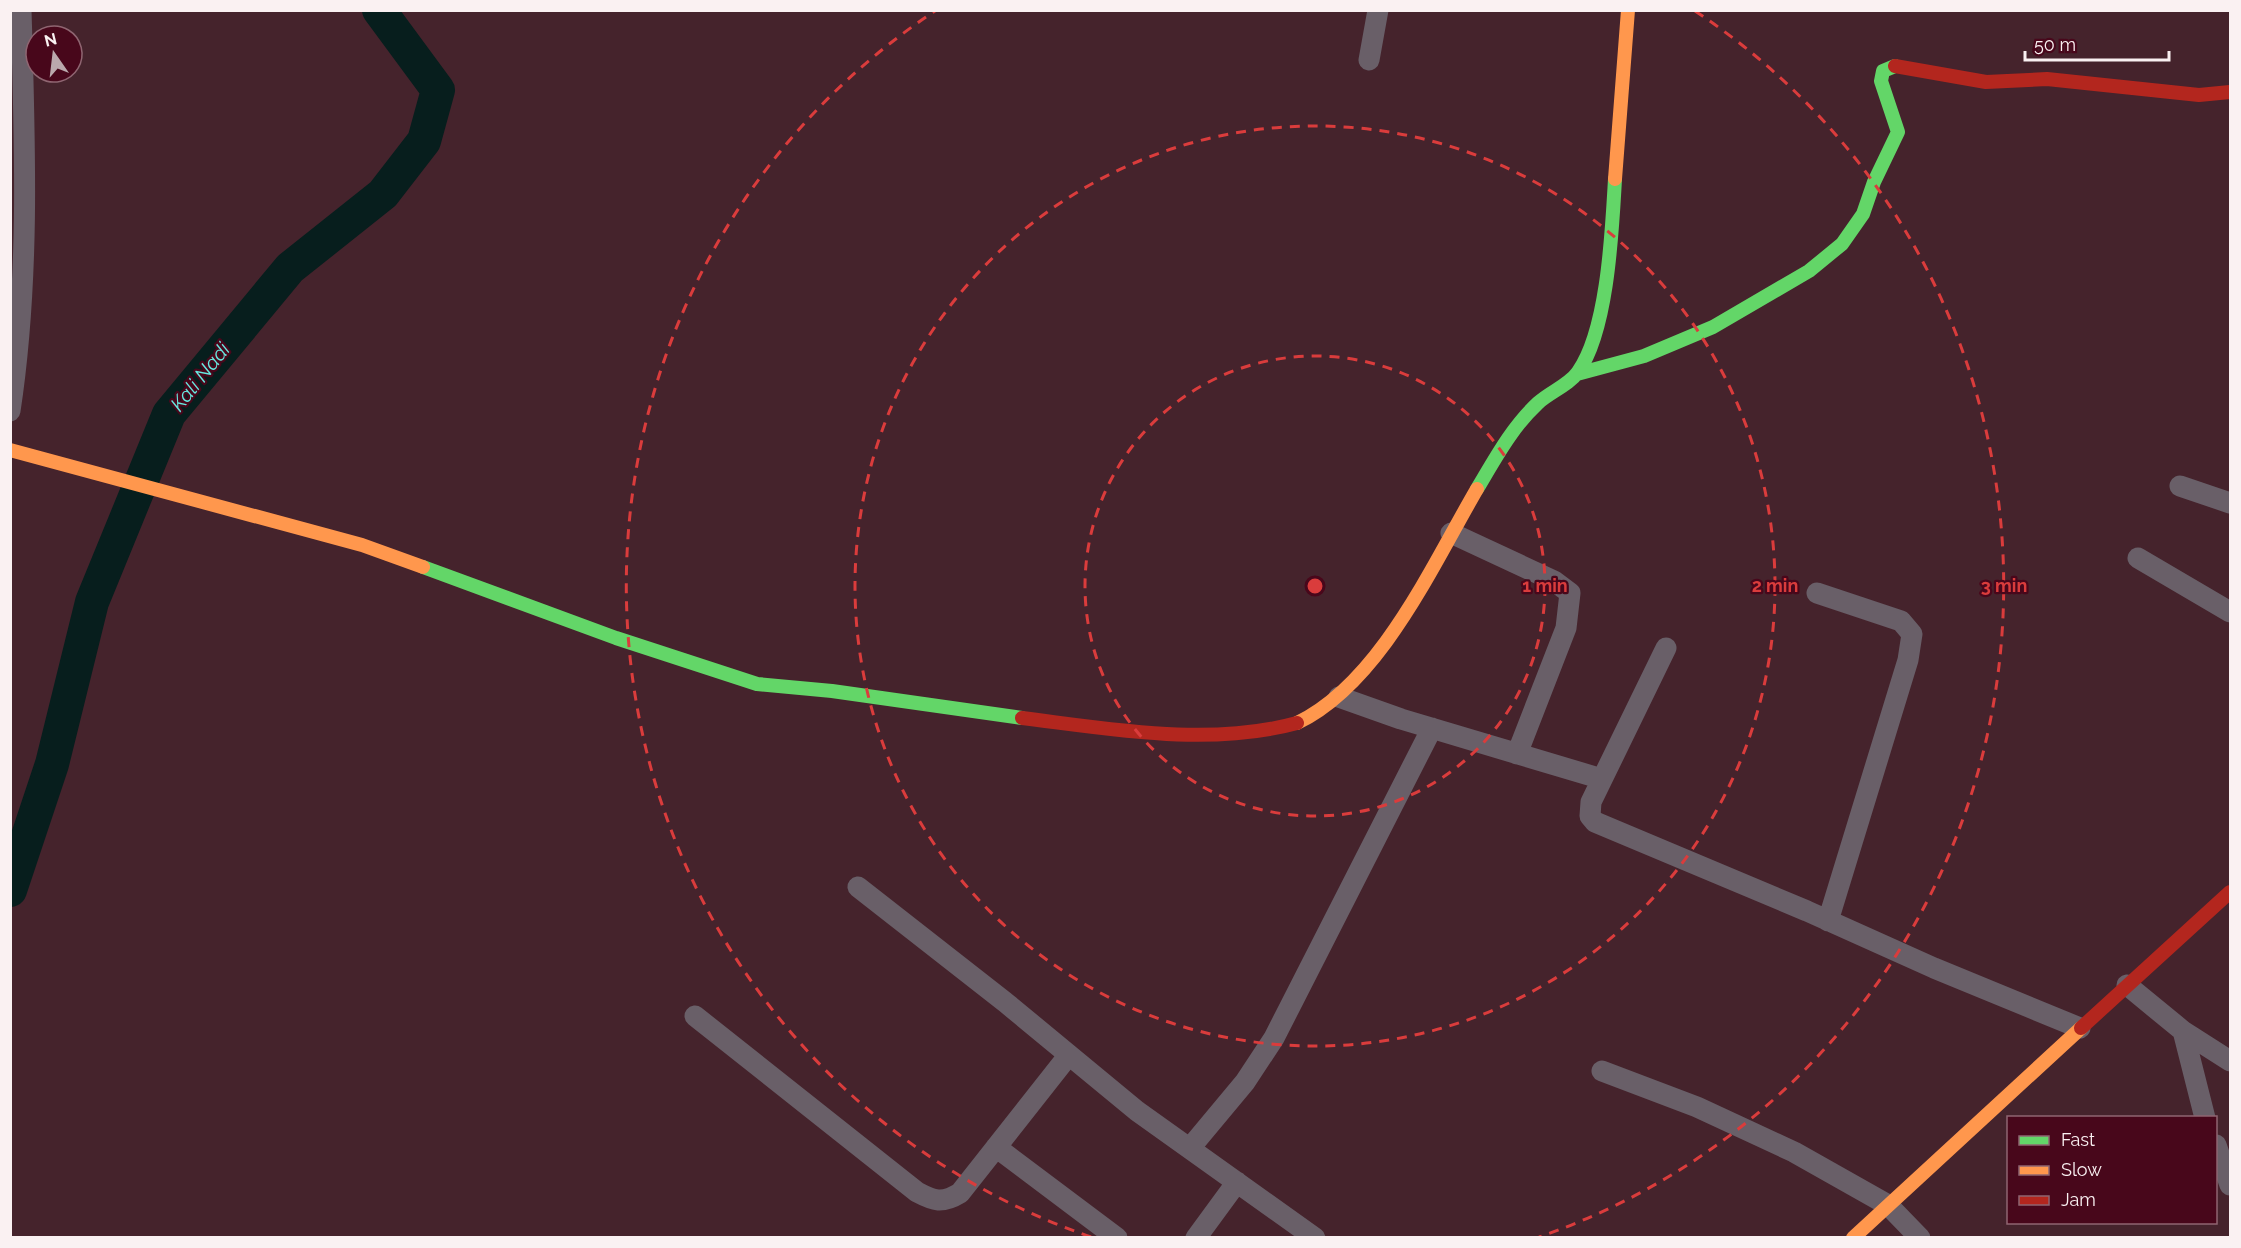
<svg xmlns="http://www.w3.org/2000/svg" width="2241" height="1248" font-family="Raleway,sans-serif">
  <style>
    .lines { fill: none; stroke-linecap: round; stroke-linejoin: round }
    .river { stroke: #071e1d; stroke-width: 34 }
    .street { stroke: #695f68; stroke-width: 21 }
    .fast { stroke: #63d668; stroke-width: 14 }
    .slow { stroke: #ff974d; stroke-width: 14 }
    .jam { stroke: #b3261e; stroke-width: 14 }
    .ring { fill: none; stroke: #da3c3c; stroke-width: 3; stroke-dasharray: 10 8 }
    .labels { text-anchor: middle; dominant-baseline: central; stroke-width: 4.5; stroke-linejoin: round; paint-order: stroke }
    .water-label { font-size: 20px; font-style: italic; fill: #67eae1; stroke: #48071b }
    .centre { fill: #da3c3c; stroke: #48071b; stroke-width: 3 }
    .ring-label { font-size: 18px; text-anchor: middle; font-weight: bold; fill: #da3c3c; stroke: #48071b; stroke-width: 4.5; stroke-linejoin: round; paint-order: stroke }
  </style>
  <rect width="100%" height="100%" fill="#45232c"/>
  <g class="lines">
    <!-- river -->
    <path class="river" d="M10 890 52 764 92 602 169 414 290 268 383 194 424 141 438 90 379 10"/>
    <!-- street -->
    <path class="street" d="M1369 60 1378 10
      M10 411C30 279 25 143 21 10
      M2180 486 2230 503
      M1451 533 1554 581 1570 593 1566 628 1517 754
      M2138 558 2230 612
      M1817 593 1901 621 1912 634 1908 660 1828 921
      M1666 648 1591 802 1590 816 1595 822 1807 911 1934 968 2080 1028
      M1339 697 1401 719 1602 779
      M858 887 1005 1002 1137 1111 1315 1238
      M2127 985 2183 1031 2230 1061
      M695 1016 917 1192C934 1201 942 1204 960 1193L1068 1056
      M2183 1031 2205 1118
      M1602 1071 1697 1107 1794 1152 1888 1205 1920 1238
      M2216 1145 2230 1185
      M996 1147 1117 1238
      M1190 1148 1245 1082 1274 1038 1432 728
      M1196 1238 1237 1182"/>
    <!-- fast -->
    <path class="fast" d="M1577 374 1644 356 1713 327 1809 271 1842 244 1863 214 1874 182 1898 132 1881 81 1883 71 1895 66
      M1477 489C1495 459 1512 427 1538 403 1550 392 1569 385 1578 372 1608 330 1612 230 1615 179
      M423 567 616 638 757 684 832 691 1022 718"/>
    <!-- slow -->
    <path class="slow" d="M1615 179 1628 10
      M10 450 362 545 423 567
      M1297 723C1380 683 1432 566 1477 489
      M1853 1238 2081 1028"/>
    <!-- jam -->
    <path class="jam" d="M1895 66 1986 82 2047 79 2199 95 2230 92
      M1022 718C1111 729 1209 747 1297 723
      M2081 1028 2230 892"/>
  </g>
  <!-- distance rings -->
  <g class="ring">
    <circle cx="1315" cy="586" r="230"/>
    <circle cx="1315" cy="586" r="460"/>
    <path d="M1091 1237A689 689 0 0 1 935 11M1695 11A689 689 0 0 1 1539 1237"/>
  </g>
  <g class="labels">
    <!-- water labels -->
    <g class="water-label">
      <text transform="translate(200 377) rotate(-51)">Kali Nadi</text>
    </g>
  </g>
  <circle cx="1315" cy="586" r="9" class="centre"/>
  <g class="ring-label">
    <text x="1545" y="592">1 min</text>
    <text x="1775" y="592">2 min</text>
    <text x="2004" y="592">3 min</text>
  </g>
  <!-- border -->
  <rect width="2241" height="1248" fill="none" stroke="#faf1f2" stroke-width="24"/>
  <!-- legend -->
  <rect x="2007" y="1116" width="210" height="108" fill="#48071b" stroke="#8f6571" stroke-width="1.5"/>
  <rect x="2019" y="1136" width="30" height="9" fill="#63d668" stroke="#8f6571" stroke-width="1.5"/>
  <text x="2061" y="1146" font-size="18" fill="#faf1f2">Fast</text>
  <rect x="2019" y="1166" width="30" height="9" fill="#ff974d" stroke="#8f6571" stroke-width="1.5"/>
  <text x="2061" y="1176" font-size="18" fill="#faf1f2">Slow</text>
  <rect x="2019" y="1196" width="30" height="9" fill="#b3261e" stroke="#8f6571" stroke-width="1.5"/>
  <text x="2061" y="1206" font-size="18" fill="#faf1f2">Jam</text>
  <!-- north arrow -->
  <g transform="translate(54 54) rotate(346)"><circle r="28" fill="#48071b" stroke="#8f6571" stroke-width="1.5"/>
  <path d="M0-4.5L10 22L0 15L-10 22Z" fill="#bba9ad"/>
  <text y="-9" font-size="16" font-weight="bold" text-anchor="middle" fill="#faf1f2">N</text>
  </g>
  <!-- scale -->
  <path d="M2025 51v9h144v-9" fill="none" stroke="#faf1f2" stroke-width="3"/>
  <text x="2034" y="51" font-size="18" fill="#faf1f2" stroke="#48071b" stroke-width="4.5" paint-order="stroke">50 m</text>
</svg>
